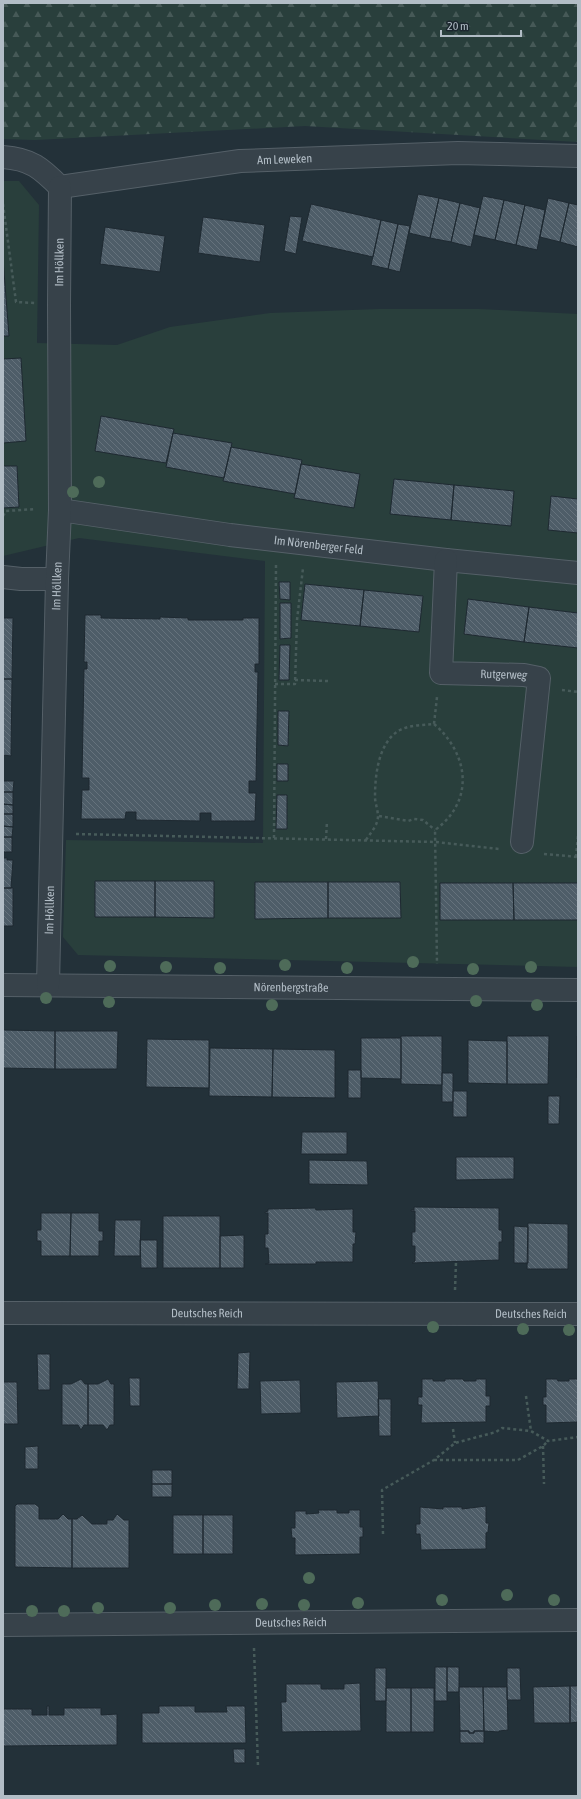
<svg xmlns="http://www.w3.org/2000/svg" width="581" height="1799" font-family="'Asap Condensed',sans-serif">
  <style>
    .grass { fill: #293f3c }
    .forest { fill: url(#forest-firs) }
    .building { fill: url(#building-back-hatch); stroke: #1e2931 }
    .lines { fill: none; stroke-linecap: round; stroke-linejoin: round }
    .minor-casing { stroke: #556068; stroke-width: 24 }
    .path { stroke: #475b5a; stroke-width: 2.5; stroke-dasharray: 3 3; stroke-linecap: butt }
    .minor { stroke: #37424a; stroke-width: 22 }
    .tree { fill: #4e6b59 }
    .labels { text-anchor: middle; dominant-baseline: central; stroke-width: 3; stroke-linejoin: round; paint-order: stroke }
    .street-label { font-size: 12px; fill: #b2bdc6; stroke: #1c272f }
  </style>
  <defs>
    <pattern id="forest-firs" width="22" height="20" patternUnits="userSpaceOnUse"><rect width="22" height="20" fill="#293f3c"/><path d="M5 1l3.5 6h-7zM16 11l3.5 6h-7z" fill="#465957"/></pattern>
    <pattern id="building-back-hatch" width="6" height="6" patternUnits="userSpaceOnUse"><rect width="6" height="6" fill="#4e5d68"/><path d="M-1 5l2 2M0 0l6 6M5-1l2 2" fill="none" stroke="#65727c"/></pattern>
  </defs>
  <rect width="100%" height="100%" fill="#233139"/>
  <!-- grass -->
  <path class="grass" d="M3 181H19L39 205 37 343 117 345 170 327 270 313 379 309H479L578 314V967L78 955 63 937 66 840 263 843 265 561 79 538 3 556Z"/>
  <!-- forest -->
  <path class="forest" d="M3 3H578V142L305 126 35 140 3 139Z"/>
  <!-- building -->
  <path class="building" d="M418 194 439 198 430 238 409 233Z
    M483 196 504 200 495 240 474 235Z
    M439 198 460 203 451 242 430 238Z
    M548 198 569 203 560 242 540 237Z
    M504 200 525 205 516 245 495 240Z
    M460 203 480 208 471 247 451 242Z
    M569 203 578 205V247L560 242Z
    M311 204 381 220 373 257 302 241Z
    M525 205 545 210 537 250 516 245Z
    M290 216 302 217 296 254 284 251Z
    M203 217 265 225 260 262 198 253Z
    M381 220 398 224 388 269 371 265Z
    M398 224 410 226 400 272 388 269Z
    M105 227 165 236 160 272 100 264Z
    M3 259 9 336H3Z
    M21 358 26 441 3 443V359Z
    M101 416 174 429 166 463 95 451Z
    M173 433 232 443 224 478 166 467Z
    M231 447 302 460 295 494 223 481Z
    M301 464 360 474 354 508 294 498Z
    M3 466H17L19 507 3 508Z
    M394 479 454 485 451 520 390 514Z
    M454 485 514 491 511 526 451 520Z
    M551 496 578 499V533L548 530Z
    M279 582H290V600L280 599Z
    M305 584 364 590 360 626 301 620Z
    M364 590 423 596 419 632 360 626Z
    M468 599 529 607 524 642 464 634Z
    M280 603H291V638L280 639Z
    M529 607 578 613V648L524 642Z
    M85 615H101V618L160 619V617L188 618V620H243V618H259V664H255V672H258L256 781H249V793H256L255 821H211V813H200V821L136 820V812H126L125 819H81L82 790H89V778H82L84 669H87V662H84Z
    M3 618H13L12 679H3Z
    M280 645H290L289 680H279Z
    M3 679H12L11 756 3 755Z
    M278 711H289L288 746 278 745Z
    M277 764H288V781H277Z
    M3 781H14L13 792H3Z
    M3 792H13V805L3 804Z
    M277 795H287V829H276Z
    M3 804 13 805V814H3Z
    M3 814H13V827L3 826Z
    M3 826 13 827 12 837H3Z
    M3 837H12V852H3Z
    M3 858H7V860H13L11 888H3Z
    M95 881H155V917H95Z
    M155 881H214V918L155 917Z
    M255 882H328V918L255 919Z
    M328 882H400L401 918H328Z
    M440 883H513L514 920H440Z
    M513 883H578V920H514Z
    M3 888H13V926H3Z
    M3 1030 55 1031V1069L3 1068Z
    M55 1031H118L117 1069H55Z
    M401 1036H442V1085L401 1084Z
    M507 1036H549L548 1084H507Z
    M577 1036H578V1078H577Z
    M361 1038H401V1079L361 1078Z
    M147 1039 209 1040V1088L146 1087Z
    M468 1040 507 1041V1084L468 1083Z
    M210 1048 273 1049 272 1097 209 1096Z
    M273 1049 335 1050V1098L272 1097Z
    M348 1070H361V1098H348Z
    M442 1073H453V1102H442Z
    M453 1091H467V1117H453Z
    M548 1096H560L559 1124H548Z
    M302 1132H347V1154H301Z
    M456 1157H514V1179L456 1180Z
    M309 1160 367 1161 368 1185 309 1184Z
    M414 1207 499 1208V1230H502V1242H499V1260L412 1263 415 1261V1246H412V1232H415V1211H411V1210H414Z
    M315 1208 316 1210 353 1209V1232H356L355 1244H353V1262H316V1264H265L269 1263 268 1248H265V1234H268V1213H265V1212L268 1211V1209Z
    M41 1213H71L70 1256H41V1241H37V1230H41Z
    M71 1213H99V1231H103V1241H99V1256H70Z
    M163 1216H220V1268H163Z
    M115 1220H141L140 1256H114Z
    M528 1223 568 1224V1269H527Z
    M514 1226 528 1227V1263H514Z
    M244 1235V1268H220V1236Z
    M140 1240H157V1268H141Z
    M250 1352 249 1389H237L238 1353Z
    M37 1354H50V1390H38Z
    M129 1378H140V1406H130Z
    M81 1379 85 1384H88V1425H84L81 1430 78 1425H62V1384H71Z
    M108 1379 111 1384H114V1425H110L107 1430 103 1425H88V1384H98Z
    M422 1379H433V1381H445V1379H463L464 1381H476V1379H486V1396H490V1406H486V1422L421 1423 422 1405H418V1397H422Z
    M546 1379H557L558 1381H569V1379H578V1422L546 1423V1405H543V1397H546Z
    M300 1380 301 1413 261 1414 260 1381Z
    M378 1381 379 1416 337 1418 336 1382Z
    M3 1382H17L18 1424H3Z
    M378 1399H391V1436H379Z
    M38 1446V1469H25V1447Z
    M152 1470H172V1484H152Z
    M152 1484H172V1497H152Z
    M17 1504H35L39 1507V1519H58L63 1514 68 1519H72V1568L15 1567V1506Z
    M486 1506V1523H489L488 1532 486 1533V1549L421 1550 420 1534H416V1524H420V1507L443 1509V1507H462V1509Z
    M318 1510H337V1513H349V1510H360V1527H363V1537H360V1554L295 1555V1538H292L291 1528H295V1511H306V1514L319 1513Z
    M117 1514 124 1520H129V1568H72V1519H77L82 1515 92 1524H107V1520H113Z
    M173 1515H203V1554H173Z
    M203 1515H233V1554H203Z
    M435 1667H447V1701H435Z
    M447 1667H459V1692H447Z
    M375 1668H386V1701H375Z
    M507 1668H520L521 1700H507Z
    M360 1683 361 1731 282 1732 281 1702H286V1684H321V1689H344V1684Z
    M570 1686V1723H534L533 1687Z
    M570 1686H578V1722L570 1723Z
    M459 1687H483L484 1731H474V1733H469V1731H460Z
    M483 1687H507L508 1730 499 1731V1732L484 1731Z
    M386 1688H411V1732H386Z
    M411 1688H434V1732H411Z
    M47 1706H49V1715H64V1708H101V1715L117 1714V1745L3 1746V1709H32V1715H47Z
    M159 1706H195V1712H227L226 1706H245L246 1743H142V1713H159Z
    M460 1731H469V1733H474V1731H484V1743H460Z
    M233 1749H245V1763H234Z"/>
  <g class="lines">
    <defs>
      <g id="minor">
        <path id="s1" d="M3 157C31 159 41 168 60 187L240 161 458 153 578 156"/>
        <path id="s2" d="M60 510 230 535 446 560 578 573"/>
        <path id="s3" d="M446 560 441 673 524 675 539 678 522 842"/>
        <path d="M3 577 21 579H57"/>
        <path id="s4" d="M3 985 578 990"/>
        <path id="s5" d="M48 985 57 579 60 510 59 305 60 187"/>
        <path id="s6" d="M3 1313 578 1314"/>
        <path id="s7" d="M3 1625 578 1620"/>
      </g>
    </defs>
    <!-- minor casing -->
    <use href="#minor" class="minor-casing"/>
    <!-- path -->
    <path class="path" d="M3 204 16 302 35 303
      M3 516 6 511 36 509
      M295 680 328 681
      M275 684H295L297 620 303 568
      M562 690 578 692
      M434 724C469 754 475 801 435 830L437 964
      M379 816 408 821 414 819 423 820 435 830
      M76 834 436 842 499 849
      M274 838 276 565
      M326 839 327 821
      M366 840C370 834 375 828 377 822 380 814 375 805 375 797 375 776 378 742 400 730 410 725 423 725 434 724L437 697
      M544 854 578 857
      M576 857 578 836
      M455 1290 456 1262
      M526 1396 531 1431
      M453 1429 455 1443
      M543 1446 544 1484
      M434 1460H518L543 1446 548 1441
      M383 1534 382 1490 434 1460 455 1443 496 1432 502 1428 531 1431 548 1441 578 1437
      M254 1648 258 1767"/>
    <!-- minor -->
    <use href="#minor" class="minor"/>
  </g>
  <!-- trees -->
  <g class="tree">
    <circle cx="99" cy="482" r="6"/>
    <circle cx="73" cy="492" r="6"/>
    <circle cx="413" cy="962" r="6"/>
    <circle cx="285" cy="965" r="6"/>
    <circle cx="110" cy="966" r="6"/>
    <circle cx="166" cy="967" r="6"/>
    <circle cx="531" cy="967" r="6"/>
    <circle cx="220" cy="968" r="6"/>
    <circle cx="347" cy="968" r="6"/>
    <circle cx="473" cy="969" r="6"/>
    <circle cx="46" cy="998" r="6"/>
    <circle cx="476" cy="1001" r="6"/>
    <circle cx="109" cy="1002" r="6"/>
    <circle cx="272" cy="1005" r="6"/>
    <circle cx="537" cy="1005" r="6"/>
    <circle cx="433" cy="1327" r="6"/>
    <circle cx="523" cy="1329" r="6"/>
    <circle cx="569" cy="1330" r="6"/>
    <circle cx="309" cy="1578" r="6"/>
    <circle cx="507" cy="1595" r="6"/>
    <circle cx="442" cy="1600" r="6"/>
    <circle cx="554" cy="1600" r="6"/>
    <circle cx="358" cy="1603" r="6"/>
    <circle cx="262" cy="1604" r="6"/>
    <circle cx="215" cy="1605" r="6"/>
    <circle cx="304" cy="1605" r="6"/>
    <circle cx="98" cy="1608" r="6"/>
    <circle cx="170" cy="1608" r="6"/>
    <circle cx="32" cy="1611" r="6"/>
    <circle cx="64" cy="1611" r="6"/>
  </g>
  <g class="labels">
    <!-- street labels -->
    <g class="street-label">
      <text stroke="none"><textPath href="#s1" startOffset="293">Am Leweken</textPath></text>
      <text stroke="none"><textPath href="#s5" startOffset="723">Im Höllken</textPath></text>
      <text stroke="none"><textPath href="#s2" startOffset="261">Im Nörenberger Feld</textPath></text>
      <text stroke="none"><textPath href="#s5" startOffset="399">Im Höllken</textPath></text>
      <text stroke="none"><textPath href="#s3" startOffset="176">Rutgerweg</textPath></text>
      <text stroke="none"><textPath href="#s5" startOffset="75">Im Höllken</textPath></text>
      <text stroke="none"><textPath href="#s4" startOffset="288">Nörenbergstraße</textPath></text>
      <text stroke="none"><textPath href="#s6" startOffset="204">Deutsches Reich</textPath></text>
      <text stroke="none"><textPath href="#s6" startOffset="528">Deutsches Reich</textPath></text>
      <text stroke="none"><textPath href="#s7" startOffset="288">Deutsches Reich</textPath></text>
    </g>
  </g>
  <!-- border -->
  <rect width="581" height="1799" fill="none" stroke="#b2bdc6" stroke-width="8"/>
  <!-- scale -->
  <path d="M441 30v6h80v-6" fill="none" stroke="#b2bdc6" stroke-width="2"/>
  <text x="447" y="30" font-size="12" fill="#b2bdc6" stroke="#1c272f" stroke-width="3" paint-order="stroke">20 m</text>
</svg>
